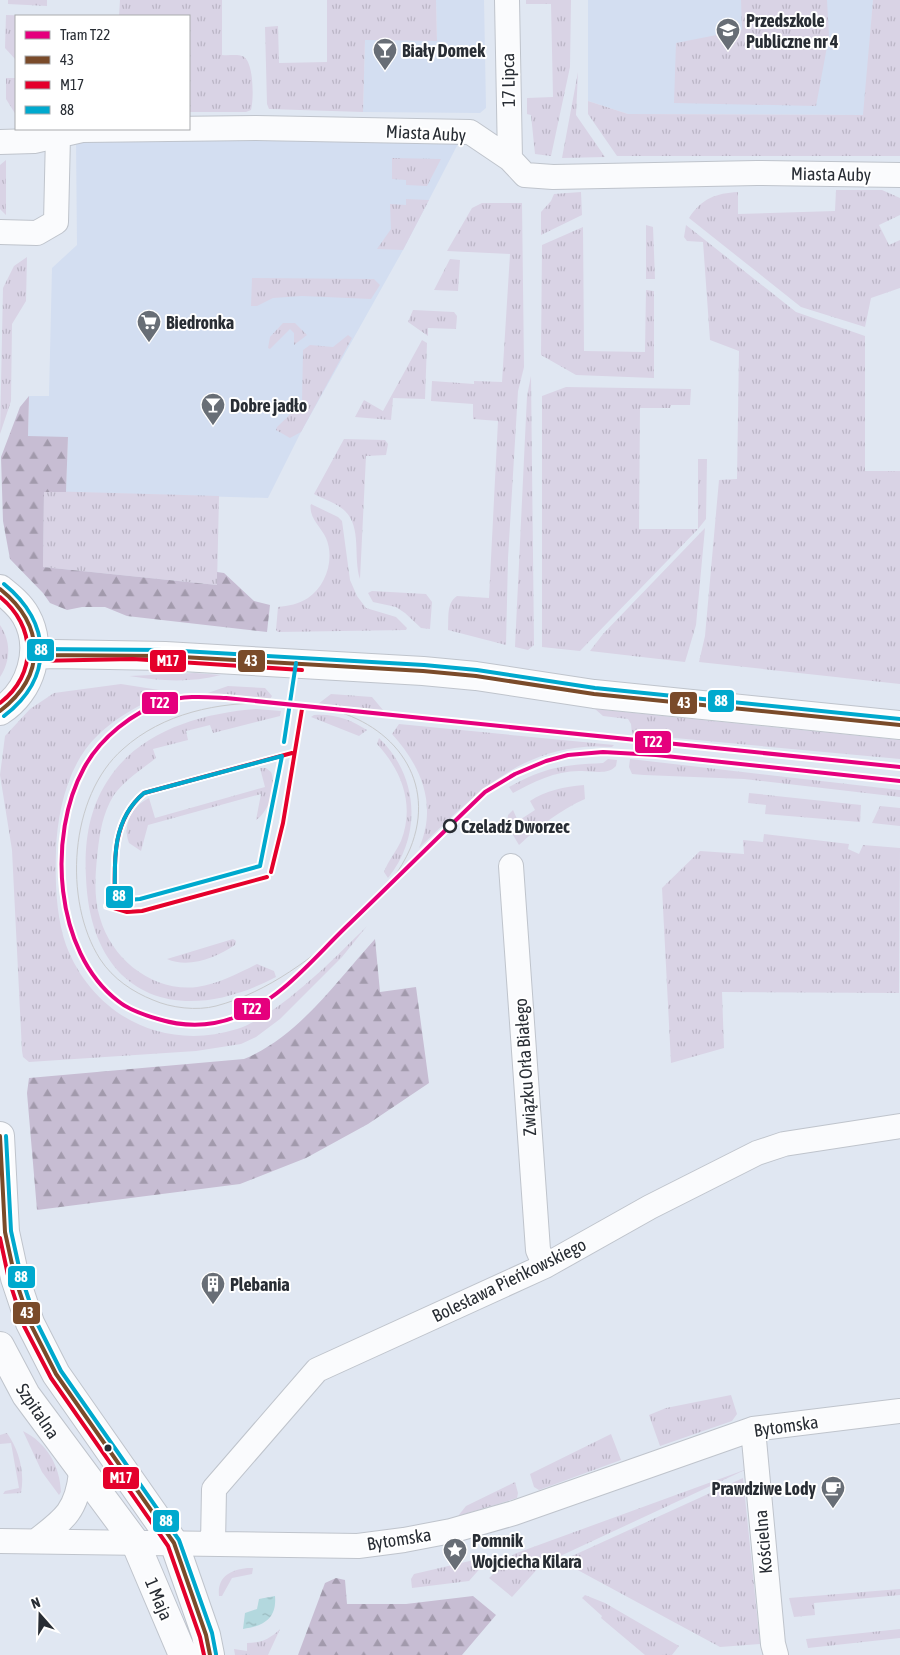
<svg xmlns="http://www.w3.org/2000/svg" width="900" height="1655" font-family="'Asap Condensed',sans-serif">
  <style>
    .built { fill: #d3def1 }
    .grass { fill: url(#grass-tufts) }
    .forest { fill: url(#forest-firs) }
    .water { fill: url(#water-ripples) }
    .lines { fill: none; stroke-linecap: round; stroke-linejoin: round }
    .street-casing { stroke: #bfc4cc; stroke-width: 26 }
    .secondary-casing { stroke: #bfc4cc; stroke-width: 30 }
    .street { stroke: #fafbfd; stroke-width: 24 }
    .secondary { stroke: #fafbfd; stroke-width: 28 }
    .tram { stroke: #c7c9cc; stroke-width: 1 }
    .bus-1-casing { stroke: #fff; stroke-width: 8 }
    .bus-2-casing { stroke: #fff; stroke-width: 8 }
    .bus-3-casing { stroke: #fff; stroke-width: 8 }
    .bus-1 { stroke: #7a4b2a; stroke-width: 4 }
    .bus-2 { stroke: #e4002b; stroke-width: 4 }
    .bus-3 { stroke: #00a9ce; stroke-width: 4 }
    .tram-1-casing { stroke: #fff; stroke-width: 8 }
    .tram-1 { stroke: #e5007d; stroke-width: 4 }
    .stop-dot { fill: #fff; stroke: #282d34; stroke-width: 2.5 }
    .bus-dot { fill: #282d34; stroke: #fff; stroke-width: 2 }
    .labels { text-anchor: middle; dominant-baseline: central; stroke-width: 4; stroke-linejoin: round; paint-order: stroke }
    .poi-label { font-size: 18px; font-weight: bold; fill: #282d34; stroke: #fff; text-anchor: start }
    .street-label { font-size: 18px; fill: #282d34; stroke: #fff }
    .stop-label { font-size: 18px; font-weight: bold; fill: #282d34; stroke: #fff; text-anchor: start }
    .line-badge { stroke: #fff; stroke-width: 2 }
    .badge-label { font-size: 14px; text-anchor: middle; font-weight: bold; fill: #fff }
  </style>
  <defs>
    <pattern id="grass-tufts" width="24" height="20" patternUnits="userSpaceOnUse" patternTransform="scale(1.25)"><rect width="24" height="20" fill="#d9d3e5"/><path d="M3 7l-1-3M5 7V3M7 7l1-3M15 17l-1-3M17 17v-4M19 17l1-3" fill="none" stroke="#bab5c5"/></pattern>
    <pattern id="forest-firs" width="22" height="20" patternUnits="userSpaceOnUse" patternTransform="scale(1.25)"><rect width="22" height="20" fill="#c7bdd3"/><path d="M5 1l3.5 6h-7zM16 11l3.5 6h-7z" fill="#a29aac"/></pattern>
    <pattern id="water-ripples" width="26" height="14" patternUnits="userSpaceOnUse" patternTransform="scale(1.25)"><rect width="26" height="14" fill="#b3d8de"/><path d="M2 4q2-2 4 0t4 0M15 11q2-2 4 0t4 0" fill="none" stroke="#9ababf"/></pattern>
  </defs>
  <rect width="100%" height="100%" fill="#e0e7f2"/>
  <!-- built -->
  <path class="built" d="M436 0H484L486 108 480 113 363 112 365 39 437 41Z
    M588 0H873L864 115 628 114 588 101Z
    M461 138 403 250 301 432 268 498 66 492 68 438 28 437 29 396H49L52 268 77 245 76 141Z"/>
  <!-- grass -->
  <path class="grass" d="M8 0H47V6L8 4Z
    M120 0H222V55C228 56 237 54 242 56 254 59 254 99 251 110L246 112H189V16H119Z
    M327 0H436L437 41 365 40 363 112 269 109 267 104 265 27 278 26 279 63 327 62Z
    M526 0H571L570 67 551 156 535 154 531 115 527 114V98L553 97 551 4H526Z
    M741 0H827L829 36 816 106 674 103 676 43 742 30Z
    M873 0H900V156H617L588 114V101L628 114 863 115Z
    M6 15 40 16H16V60L5 48Z
    M578 72 576 115 605 157 562 158Z
    M6 78H16V115L6 99Z
    M392 158 441 159 427 186 406 185V180L392 179Z
    M6 160V215L0 209V165Z
    M836 190H882L900 198V215L879 225 889 245 900 240V288L871 298 865 327 801 307 689 218C701 199 716 193 738 192V214L835 211Z
    M581 192 582 215 541 235V212L551 201 554 194Z
    M406 199 429 200 403 250 377 249 391 229 390 204 406 205Z
    M482 203H522L524 367 518 391 508 558 506 645 448 630C449 618 446 603 457 596L489 598 498 421 473 419V404L431 401 432 381 474 384V381L502 382 510 254 447 251 472 208Z
    M646 225 653 227 655 279H646Z
    M686 225 796 312 865 336V471H900V684L699 662 705 636 719 480 737 479 739 351 710 340 703 242 687 241 684 237Z
    M583 227 584 351 645 352 646 290 654 291V378L576 375 541 355 542 245Z
    M27 257 26 301 12 324 11 401 0 434 3 288 14 266Z
    M450 259 460 260 458 291 434 290Z
    M252 278 374 279 380 285 371 299 302 296 273 298 257 306H251Z
    M413 310 454 312 457 316 456 329 428 328V336L408 322Z
    M283 323H295L307 335 294 345V333L290 329 270 349 268 348 270 337Z
    M348 335 352 338 301 432 290 438 276 430 277 427 302 403 303 350 310 345 333 347Z
    M422 340 427 343 425 399 393 398 391 420 355 417 364 400 383 411Z
    M531 376 534 645 528 650 515 647 527 396Z
    M566 387 691 389 690 405H671L670 408H640L639 529H698V459H707L706 519 698 529 580 651 542 647V396Z
    M344 439 385 440 388 444 386 455 366 456 360 579C353 558 362 527 345 511 337 503 323 499 314 494Z
    M44 491 219 496 217 585 43 567Z
    M311 504 338 517 342 521 350 580 357 596 366 608 396 617 407 628 406 630 278 632 276 630 278 607C288 606 299 604 308 598 326 586 335 559 326 538 321 527 308 517 311 504Z
    M705 528 696 625 685 662 590 651 603 634Z
    M372 591 426 594 432 602 430 629 421 628 405 613 396 607 373 602 368 593Z
    M0 625C11 641 11 660 0 677Z
    M195 673 221 675C189 683 161 681 129 676Z
    M121 684 172 692C165 698 155 698 147 702 124 713 100 729 85 750 65 778 57 818 56 851 55 881 56 916 66 945 93 1016 164 1052 237 1029 279 1015 335 958 367 926L342 957 280 1019 256 1037 241 1044 196 1051 29 1062 23 1057 22 1051 12 850 0 775 5 736 30 709 54 693Z
    M228 686 265 688 272 696 270 699 205 694Z
    M331 694 372 697 383 710 318 704Z
    M256 709 281 711 280 716 213 733 210 725 186 731 188 740 153 749 156 758C140 771 119 783 110 802 101 820 99 839 97 858 95 878 94 899 100 918 112 960 153 992 197 987 218 984 239 973 257 964L274 971 276 977C178 1029 91 997 86 878 84 842 89 807 110 777 142 730 203 713 256 709Z
    M595 709 900 740V759L632 734 631 724 628 719 603 716Z
    M314 715C333 713 352 720 367 730L359 736 311 717Z
    M399 724 614 745 612 747C526 740 476 793 419 848 438 805 421 766 392 734Z
    M379 738C418 775 423 835 388 878L384 872C388 861 396 852 401 841 415 805 402 771 377 744Z
    M608 759 617 760 616 766C607 776 591 770 579 771 555 771 533 782 513 793L509 787C546 767 562 765 603 763Z
    M630 759 900 790V797L744 779 644 775 632 774 629 767Z
    M260 768H266L271 772C277 786 269 812 256 820L261 794 148 825 141 851 129 843C122 825 132 806 149 798L155 818 265 787Z
    M584 785 585 799C560 810 540 826 519 845L507 825 508 815 513 810 518 821 535 810 530 801C546 790 564 787 584 785Z
    M749 793 861 805 860 822 765 814 766 805 748 803Z
    M880 806 900 808V826L872 823Z
    M764 834 849 844 848 849 859 854 863 845 900 848 899 993 722 992 724 1048 671 1063 662 888 700 851 744 854 743 840 763 842Z
    M233 939 236 941 235 945C217 957 189 969 167 959Z
    M731 1395 737 1414 732 1421 660 1446 649 1415 666 1408Z
    M23 1431C47 1443 60 1466 61 1492L59 1495 42 1472Z
    M7 1433C19 1450 25 1472 21 1493L3 1494 5 1491 19 1488 11 1443 0 1444V1435Z
    M611 1434 621 1460 539 1490 534 1487 530 1474Z
    M747 1469 541 1565 512 1597 489 1578 514 1554Z
    M743 1478 760 1644 720 1647 561 1561Z
    M515 1482 518 1493 517 1498 458 1516 466 1506Z
    M491 1556 469 1581 412 1588 411 1579 414 1574Z
    M247 1568H253L252 1574 232 1578 222 1596H219C217 1577 230 1570 247 1568Z
    M900 1589V1595L814 1603 815 1615 794 1617 789 1598Z
    M585 1595 605 1603 679 1646 672 1655H645L601 1618 602 1616 582 1598Z
    M280 1629 268 1655H235L234 1649 247 1651V1643C261 1643 270 1639 280 1629Z
    M900 1629V1638L808 1648 806 1639Z"/>
  <!-- forest -->
  <path class="forest" d="M29 396 28 436 68 437 66 492H44L43 567 217 585V572L224 573 254 601 270 605 267 632 127 616 105 607H82L67 610 50 603 43 593 10 559 3 521 1 457 20 407Z
    M375 939 380 992 416 987 429 1083 368 1124 306 1158 240 1184 37 1210 27 1093 29 1078 244 1059C298 1037 336 982 375 939Z
    M336 1578 345 1580 347 1604H406L473 1596 496 1615 462 1655H298L325 1583Z"/>
  <!-- water -->
  <path class="water" d="M275 1596C277 1619 263 1626 243 1629L245 1613 257 1609 259 1599Z"/>
  <g class="lines">
    <defs>
      <path id="street" d="M507 0 510 159
        M0 142 34 141 82 130 256 128 470 132 510 159 525 175 553 177 757 173 900 175
        M0 232 37 233 56 222 58 135
        M511 866 538 1250 545 1266
        M753 1429 773 1644 776 1655
        M0 1541 358 1546 404 1540 451 1531 514 1513 753 1429 900 1411
        M36 1541C65 1519 77 1510 81 1473
        M213 1544 214 1489 317 1370 545 1266 650 1207 757 1153 784 1144 900 1126"/>
      <path id="secondary" d="M0 589C10 597 20 605 26 616 44 648 31 692 0 711
        M34 655 54 654 165 656 423 671 476 676 594 694 900 725
        M0 1136 5 1232 15 1278 30 1323 56 1374 174 1543 206 1635 210 1655
        M0 1346 26 1395 135 1542 183 1655"/>
    </defs>
    <!-- street casing -->
    <use href="#street" class="street-casing"/>
    <!-- secondary casing -->
    <use href="#secondary" class="secondary-casing"/>
    <!-- street -->
    <use href="#street" class="street"/>
    <!-- secondary -->
    <use href="#secondary" class="secondary"/>
    <!-- tram -->
    <path class="tram" d="M270 703C218 702 163 713 123 749 69 796 63 901 100 959 113 979 133 992 153 1000 171 1008 197 1011 216 1006 269 992 313 957 354 922
      M328 709C394 724 438 781 410 849 401 870 386 888 371 905"/>
    <defs>
      <path id="bus-1" d="M0 589C45 625 47 675 0 711
        M34 655 165 656 423 671 476 676 594 694 900 725
        M0 1136 5 1232 15 1278 30 1323 56 1374 174 1543 206 1635 210 1655"/>
      <path id="bus-2" d="M0 597C36 626 38 674 0 703
        M34 661 133 659 302 670
        M271 872 283 823 302 709
        M115 900C114 861 112 820 144 793L292 753
        M107 906 127 912 142 911 267 877
        M0 1238 9 1280 24 1326 51 1378 168 1546 200 1637 204 1655"/>
      <path id="bus-3" d="M34 649 165 650 424 665 477 670 595 688 900 719
        M4 716C54 678 52 623 4 584
        M284 742 296 663
        M282 756 260 866 140 899 129 900 115 895C114 857 113 819 144 793Z
        M6 1136 11 1231 21 1276 36 1321 61 1371 179 1540 212 1633 216 1654"/>
    </defs>
    <!-- bus-1 casing -->
    <use href="#bus-1" class="bus-1-casing"/>
    <!-- bus-2 casing -->
    <use href="#bus-2" class="bus-2-casing"/>
    <!-- bus-3 casing -->
    <use href="#bus-3" class="bus-3-casing"/>
    <!-- bus-1 -->
    <use href="#bus-1" class="bus-1"/>
    <!-- bus-2 -->
    <use href="#bus-2" class="bus-2"/>
    <!-- bus-3 -->
    <use href="#bus-3" class="bus-3"/>
    <defs>
      <path id="tram-1" d="M900 767 226 698C206 697 184 695 164 702 133 712 100 738 84 768 47 835 54 952 118 1001 129 1010 144 1015 158 1019 184 1027 210 1027 236 1017 280 1000 312 960 345 928 392 883 438 837 485 792L515 774 546 761 568 755 603 752 656 755 900 781"/>
    </defs>
    <!-- tram-1 casing -->
    <use href="#tram-1" class="tram-1-casing"/>
    <!-- tram-1 -->
    <use href="#tram-1" class="tram-1"/>
  </g>
  <!-- icons -->
  <defs>
    <symbol id="school-pin" viewBox="-11 -11 22 30"><path d="M0 17L-7.5 6A9.5 9.5 0 1 1 7.5 6Z" fill="#686e76" stroke="#fff"/><path d="M0-5L7-2L0 1L-7-2ZM-4 1L0 2.5L4 1V4Q0 6-4 4Z" fill="#fff"/></symbol>
    <symbol id="bar-pin" viewBox="-11 -11 22 30"><path d="M0 17L-7.5 6A9.5 9.5 0 1 1 7.5 6Z" fill="#686e76" stroke="#fff"/><path d="M-6-5H6L.8 .8V4.5H3.5V6h-7V4.5H-.8V.8Z" fill="#fff"/></symbol>
    <symbol id="supermarket-pin" viewBox="-11 -11 22 30"><path d="M0 17L-7.5 6A9.5 9.5 0 1 1 7.5 6Z" fill="#686e76" stroke="#fff"/><path d="M-6-5.5h2.5l.6 2H6L4.5 2H-2.5L-4.4-4H-6ZM-1.5 3.2a1.3 1.3 0 1 0 .1 0ZM3 3.2a1.3 1.3 0 1 0 .1 0Z" fill="#fff"/></symbol>
    <symbol id="building-pin" viewBox="-11 -11 22 30"><path d="M0 17L-7.5 6A9.5 9.5 0 1 1 7.5 6Z" fill="#686e76" stroke="#fff"/><path d="M-4-6H4V6H1V3H-1V6H-4ZM-2.5-4.3h1.7v1.8h-1.7ZM.8-4.3h1.7v1.8H.8ZM-2.5-1h1.7V.8h-1.7ZM.8-1h1.7V.8H.8Z" fill="#fff"/></symbol>
    <symbol id="cafe-pin" viewBox="-11 -11 22 30"><path d="M0 17L-7.5 6A9.5 9.5 0 1 1 7.5 6Z" fill="#686e76" stroke="#fff"/><path d="M-5.5-4.5H6V0H3Q3 3.5 0 3.5H-2.5Q-5.5 3.5-5.5 0ZM3-3.2v2h1.7v-2ZM-6 4.5H4V6H-6Z" fill="#fff"/></symbol>
    <symbol id="sight-pin" viewBox="-11 -11 22 30"><path d="M0 17L-7.5 6A9.5 9.5 0 1 1 7.5 6Z" fill="#686e76" stroke="#fff"/><path d="M0-6L1.8-2.2L6-1.7L2.9 1.2L3.7 5.4L0 3.3L-3.7 5.4L-2.9 1.2L-6-1.7L-1.8-2.2Z" fill="#fff"/></symbol>
  </defs>
  <g fill-rule="evenodd">
    <use href="#school-pin" x="714" y="16" width="28" height="38"/>
    <use href="#bar-pin" x="371" y="36" width="28" height="38"/>
    <use href="#supermarket-pin" x="135" y="308" width="28" height="38"/>
    <use href="#bar-pin" x="199" y="391" width="28" height="38"/>
    <use href="#building-pin" x="199" y="1270" width="28" height="38"/>
    <use href="#cafe-pin" x="819" y="1474" width="28" height="38"/>
    <use href="#sight-pin" x="441" y="1536" width="28" height="38"/>
  </g>
  <!-- markers -->
  <circle class="stop-dot" cx="450" cy="826" r="6"/>
  <circle class="bus-dot" cx="108" cy="1448" r="4.5"/>
  <g class="labels">
    <!-- poi labels -->
    <g class="poi-label">
      <text x="746" y="20">Przedszkole<tspan x="746" dy="21">Publiczne nr 4</tspan></text>
      <text x="402" y="50">Biały Domek</text>
      <text x="166" y="322">Biedronka</text>
      <text x="230" y="405">Dobre jadło</text>
      <text x="230" y="1284">Plebania</text>
      <text x="816" y="1488" text-anchor="end">Prawdziwe Lody</text>
      <text x="472" y="1540">Pomnik<tspan x="472" dy="21">Wojciecha Kilara</tspan></text>
    </g>
    <!-- street labels -->
    <g class="street-label">
      <text transform="translate(508 80) rotate(-91)">17 Lipca</text>
      <text transform="translate(426 133) rotate(3)">Miasta Auby</text>
      <text transform="translate(831 174) rotate(1)">Miasta Auby</text>
      <text transform="translate(525 1067) rotate(-94)">Związku Orła Białego</text>
      <text transform="translate(509 1280) rotate(-26)">Bolesława Pieńkowskiego</text>
      <text transform="translate(38 1411) rotate(56)">Szpitalna</text>
      <text transform="translate(786 1426) rotate(-8)">Bytomska</text>
      <text transform="translate(399 1539) rotate(-9)">Bytomska</text>
      <text transform="translate(763 1542) rotate(-95)">Kościelna</text>
      <text transform="translate(159 1599) rotate(67)">1 Maja</text>
    </g>
    <!-- stop labels -->
    <g class="stop-label">
      <text x="461" y="826">Czeladź Dworzec</text>
    </g>
  </g>
  <g class="line-badge">
    <rect x="26" y="638" width="29" height="24" rx="5" fill="#00a9ce"/>
    <rect x="237" y="649" width="29" height="24" rx="5" fill="#7a4b2a"/>
    <rect x="149" y="649" width="38" height="24" rx="5" fill="#e4002b"/>
    <rect x="707" y="689" width="28" height="24" rx="5" fill="#00a9ce"/>
    <rect x="669" y="691" width="29" height="24" rx="5" fill="#7a4b2a"/>
    <rect x="141" y="691" width="38" height="24" rx="5" fill="#e5007d"/>
    <rect x="634" y="730" width="38" height="24" rx="5" fill="#e5007d"/>
    <rect x="105" y="885" width="29" height="24" rx="5" fill="#00a9ce"/>
    <rect x="233" y="997" width="38" height="24" rx="5" fill="#e5007d"/>
    <rect x="7" y="1265" width="29" height="24" rx="5" fill="#00a9ce"/>
    <rect x="12" y="1301" width="29" height="24" rx="5" fill="#7a4b2a"/>
    <rect x="102" y="1466" width="38" height="24" rx="5" fill="#e4002b"/>
    <rect x="152" y="1509" width="28" height="24" rx="5" fill="#00a9ce"/>
  </g>
  <g class="badge-label">
    <text x="41" y="655">88</text>
    <text x="251" y="666">43</text>
    <text x="168" y="666">M17</text>
    <text x="721" y="706">88</text>
    <text x="684" y="708">43</text>
    <text x="160" y="708">T22</text>
    <text x="653" y="747">T22</text>
    <text x="119" y="901">88</text>
    <text x="252" y="1014">T22</text>
    <text x="21" y="1282">88</text>
    <text x="27" y="1318">43</text>
    <text x="121" y="1483">M17</text>
    <text x="166" y="1526">88</text>
  </g>
  <!-- legend -->
  <rect x="15" y="15" width="175" height="115" fill="#ffffff" stroke="#a9abae"/>
  <rect x="25" y="31" width="25" height="8" fill="#e5007d" stroke="#a9abae"/>
  <text x="60" y="40" font-size="15" fill="#282d34">Tram T22</text>
  <rect x="25" y="56" width="25" height="8" fill="#7a4b2a" stroke="#a9abae"/>
  <text x="60" y="65" font-size="15" fill="#282d34">43</text>
  <rect x="25" y="81" width="25" height="8" fill="#e4002b" stroke="#a9abae"/>
  <text x="60" y="90" font-size="15" fill="#282d34">M17</text>
  <rect x="25" y="106" width="25" height="8" fill="#00a9ce" stroke="#a9abae"/>
  <text x="60" y="115" font-size="15" fill="#282d34">88</text>
  <!-- north arrow -->
  <g transform="translate(40 1615) rotate(340)" stroke="#ffffff" stroke-width="4" paint-order="stroke">
  <path d="M0-4L9 19L0 12L-9 19Z" fill="#282d34"/>
  <text y="-8" font-size="14" font-weight="bold" text-anchor="middle" fill="#282d34">N</text>
  </g>
</svg>
